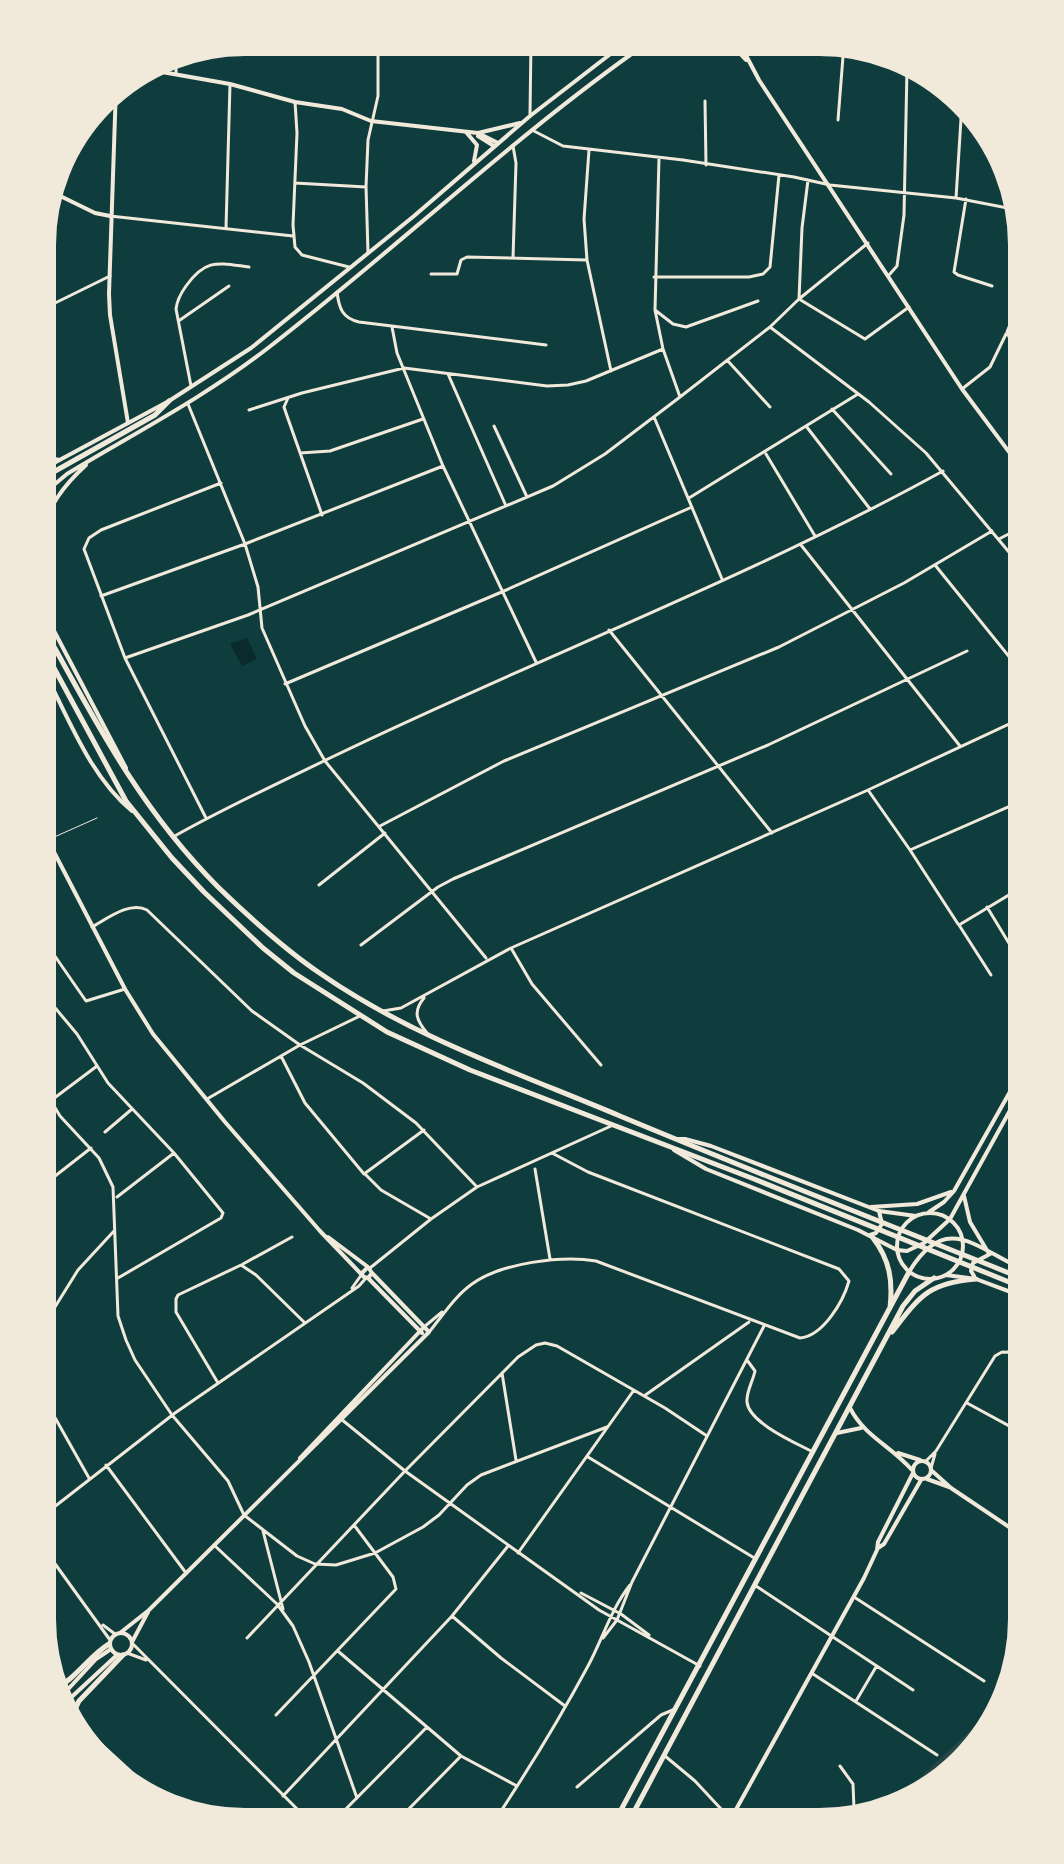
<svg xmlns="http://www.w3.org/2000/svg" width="1064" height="1864" font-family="Lora,serif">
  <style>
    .green { fill: #244646 }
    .water { fill: #0a2a2b }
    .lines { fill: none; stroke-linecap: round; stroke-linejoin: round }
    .service { stroke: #f1e9da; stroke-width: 1 }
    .minor { stroke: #f1e9da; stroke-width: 3 }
    .tertiary { stroke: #f1e9da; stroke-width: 4 }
    .secondary { stroke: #f1e9da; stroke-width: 4 }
    .primary { stroke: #f1e9da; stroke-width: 5 }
    .trunk { stroke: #f1e9da; stroke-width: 5 }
    .motorway { stroke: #f1e9da; stroke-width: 5 }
    .rim { fill: none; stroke: #f1e9da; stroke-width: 4 }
  </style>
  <rect width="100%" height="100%" fill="#0f3d3e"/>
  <!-- green -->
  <path class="green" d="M996 1706 982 1743 892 1808 890 1806Z"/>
  <!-- water -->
  <path class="water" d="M247 638 257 659 242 666 230 644Z"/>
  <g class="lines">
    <!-- service -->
    <path class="service" d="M52 838 97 818"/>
    <!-- minor -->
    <path class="minor" d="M364 41 442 52 452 49 459 41
      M176 74V54
      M705 101 706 165
      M295 102 297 133 293 225 295 247 302 255 349 267
      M530 114 531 42
      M838 120 844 44
      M532 130 563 146 683 160 794 177 830 185 956 198 1018 210
      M513 146 516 163 513 258
      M589 150 584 219 587 260 611 371
      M659 158 655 310 663 349 680 397
      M808 180 802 228 799 299 865 339 909 307
      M295 183 366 187 368 140 378 96V43
      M366 186 368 253
      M956 198 962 103
      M966 199 954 272 958 275 992 286
      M110 216 293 236
      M226 228 230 84
      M431 274H457L461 260 467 257 587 260
      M889 275 897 266 904 215 907 68
      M654 277H749L763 274 770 267 779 175
      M42 292 51 305 110 276
      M337 292C339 308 342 318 359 322L546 345
      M42 310 51 305
      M655 310 673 324 686 327 758 301
      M180 320 229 286
      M392 327 397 353 443 466 536 662
      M770 327 869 402 926 453 1024 570
      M1024 356 1012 344 1007 332 1024 290
      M727 360 770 407
      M448 374 506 506
      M191 386 176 309C177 300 181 293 186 286 206 258 218 263 249 267
      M962 389 990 367 1006 334
      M288 398 284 407 286 413 322 515
      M188 404 245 544 258 587 262 628 305 726 325 761 486 958
      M832 409 891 474
      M249 410 302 393 404 368 547 386 568 385 586 381 663 349
      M654 417 722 579
      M494 426 527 497
      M806 426 870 509
      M300 453 330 451 423 419
      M766 454 815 536
      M41 458 58 459
      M689 498 858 394
      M999 539 1024 526
      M801 545 960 746
      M935 565 1024 675
      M101 596 245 544 443 466
      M609 630 772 833
      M125 658 248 615 553 486 605 454 680 397 770 327 799 299 868 243
      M285 684 504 591 692 507
      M1015 721 1024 741
      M868 790 910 850 1024 800
      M206 818 125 658 84 549 89 538 101 530 221 483
      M380 826 504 761 779 647 904 583 992 531
      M173 837C224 808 277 784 330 758 532 660 745 580 943 471
      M910 850 958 924
      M319 885 385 833
      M987 907 1024 968
      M92 927C108 918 130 901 147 910L252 1011 300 1045 363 1083 416 1123 477 1187
      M41 936 86 1001 125 989
      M361 945 438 887 453 879 768 745 967 651
      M511 948 532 984 601 1065
      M991 975 959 925 1024 886
      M41 991 77 1034 108 1083 174 1153 223 1213 221 1218 118 1278
      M424 998C413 1011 416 1020 427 1033
      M383 1011 401 1008 511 948 868 790 1024 717
      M281 1056 305 1103 364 1174 424 1130
      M41 1084 60 1116 99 1158 113 1187 118 1316 126 1340 135 1360 172 1415 228 1481 244 1515 297 1556 315 1564 336 1565 375 1553 423 1527 439 1515 467 1485 481 1475 607 1427
      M207 1099 300 1045 360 1016
      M41 1108 97 1066
      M105 1132 132 1109
      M535 1169 550 1259
      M365 1174 381 1190 431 1219
      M41 1187 91 1148
      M117 1197 174 1153
      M243 1264 292 1237
      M370 1268 431 1219 477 1187 611 1126
      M352 1288 362 1274
      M424 1327 442 1312
      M40 1331 78 1270 114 1231
      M430 1331C443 1315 455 1296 472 1284 501 1263 562 1255 596 1261L800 1338C823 1336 843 1302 849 1281L839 1269 588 1172 552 1153
      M1009 1351 1024 1342
      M747 1360 755 1371C753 1381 746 1392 747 1402 749 1423 796 1443 813 1452
      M502 1373 516 1460
      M218 1383 176 1312V1299L178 1295 241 1265 256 1275 305 1323
      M40 1391 89 1478
      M644 1396 749 1322
      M967 1403 1024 1434
      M341 1419 405 1471 599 1610 700 1666
      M588 1457 756 1559
      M925 1462 936 1451 995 1356 1002 1352 1024 1353
      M106 1465 186 1573
      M931 1468 935 1454
      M40 1518 175 1413 359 1286 366 1278
      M263 1531 283 1609
      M40 1543 110 1640
      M214 1545 277 1604 293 1626 309 1662 357 1798
      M518 1553 634 1390
      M756 1586 913 1690
      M581 1593 621 1614 649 1635
      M854 1597 984 1681
      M452 1616 501 1658 565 1706
      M103 1625 115 1634
      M247 1638 405 1471 518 1357 536 1345 545 1343 557 1346 665 1408 707 1436
      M603 1638 617 1620 632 1582 764 1326
      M132 1643 310 1822
      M339 1652 461 1756 517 1786
      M127 1653 146 1660
      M813 1674 937 1755
      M856 1701 876 1667
      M276 1715 396 1589 393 1577 354 1525
      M665 1756 695 1781 735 1824
      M840 1766 853 1784 854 1809
      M577 1787 661 1715 675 1709
      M283 1796 452 1616 508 1546
      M341 1814 349 1823
      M332 1823 427 1727
      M395 1823 461 1756
      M493 1823C527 1772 559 1720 588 1666 603 1638 611 1609 630 1585
      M823 1823C836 1807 853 1807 872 1815"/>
    <!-- tertiary -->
    <path class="tertiary" d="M730 43 746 60
      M740 44 759 80 962 389 1024 472
      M145 69 230 84 295 102 342 109 371 121 478 133 498 143
      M116 87 109 294 110 315 128 423
      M478 136 494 146
      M50 191 95 213 110 216
      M41 821 53 850
      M41 834 54 852 125 989 153 1034 225 1122 320 1231 364 1277 368 1278 372 1273 368 1267 362 1273
      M328 1237 368 1267
      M368 1278 422 1333
      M850 1408C865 1437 890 1445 912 1470
      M837 1433 861 1428
      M898 1453 920 1460
      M300 1458 424 1327
      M913 1470a9 9 0 1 1 18 0a9 9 0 1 1-18 0Z
      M931 1470 951 1488 1024 1537
      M927 1479 949 1487
      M878 1548 884 1544 921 1480
      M120 1633 149 1610 429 1332 372 1273
      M110 1644a11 11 0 1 1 22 0a11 11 0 1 1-22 0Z
      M132 1642 148 1612
      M60 1698 96 1659 111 1649
      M64 1704 117 1655
      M728 1824 864 1578 877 1550 878 1542 913 1473"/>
    <!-- secondary -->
    <path class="secondary" d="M726 43 735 50
      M740 43 741 46
      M466 132 477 145 474 161
      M478 133 520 123
      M41 470 169 401 251 348 414 216 530 116 626 42
      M41 499 49 489 67 474C135 433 205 397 268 348 396 249 514 136 647 43
      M41 536C48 506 64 485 86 465
      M41 606 126 768
      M41 665C67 714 89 776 132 811
      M676 1139H685L711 1146 879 1211 916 1216
      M674 1150 706 1169 858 1230 897 1250 907 1251 924 1243 950 1219 1024 1085
      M964 1196 970 1222 988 1252
      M871 1207 917 1204 951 1192
      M929 1212 944 1202 954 1191 1024 1067
      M897 1246a33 33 0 1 1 66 0a33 33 0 1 1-66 0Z
      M870 1235 876 1233 882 1224 879 1211
      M909 1272C946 1211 976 1248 1024 1270
      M946 1275 976 1279 1024 1297
      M974 1276 971 1271 973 1263 990 1254"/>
    <!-- primary -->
    <path class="primary" d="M873 1238C890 1260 893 1281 890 1308
      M892 1332C920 1296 928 1283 976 1279
      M614 1823 909 1272
      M628 1823 903 1306 915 1291 934 1278"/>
    <!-- trunk -->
    <path class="trunk" d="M41 479 155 415 169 401
      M41 623C94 719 139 808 218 887 250 918 284 949 321 974 412 1037 518 1073 620 1116 754 1172 889 1225 1024 1279
      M41 644 126 801 172 858 204 892 263 948 294 973 387 1032 470 1070 754 1179 1024 1288"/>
    <!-- motorway -->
    <path class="motorway" d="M123 1655 79 1701C74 1710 73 1717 80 1726L129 1771 143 1788
      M54 1689C75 1680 89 1656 109 1644
      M92 1746 139 1786"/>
  </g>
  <!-- crop -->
  <path d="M0 0H1064V1864H0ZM245 54H819A191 191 0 0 1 1010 245V1619A191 191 0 0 1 819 1810H245A191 191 0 0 1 54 1619V245A191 191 0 0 1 245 54Z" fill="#f1e9da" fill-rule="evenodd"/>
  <path class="rim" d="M245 54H819A191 191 0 0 1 1010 245V1619A191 191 0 0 1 819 1810H245A191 191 0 0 1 54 1619V245A191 191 0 0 1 245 54Z"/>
</svg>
